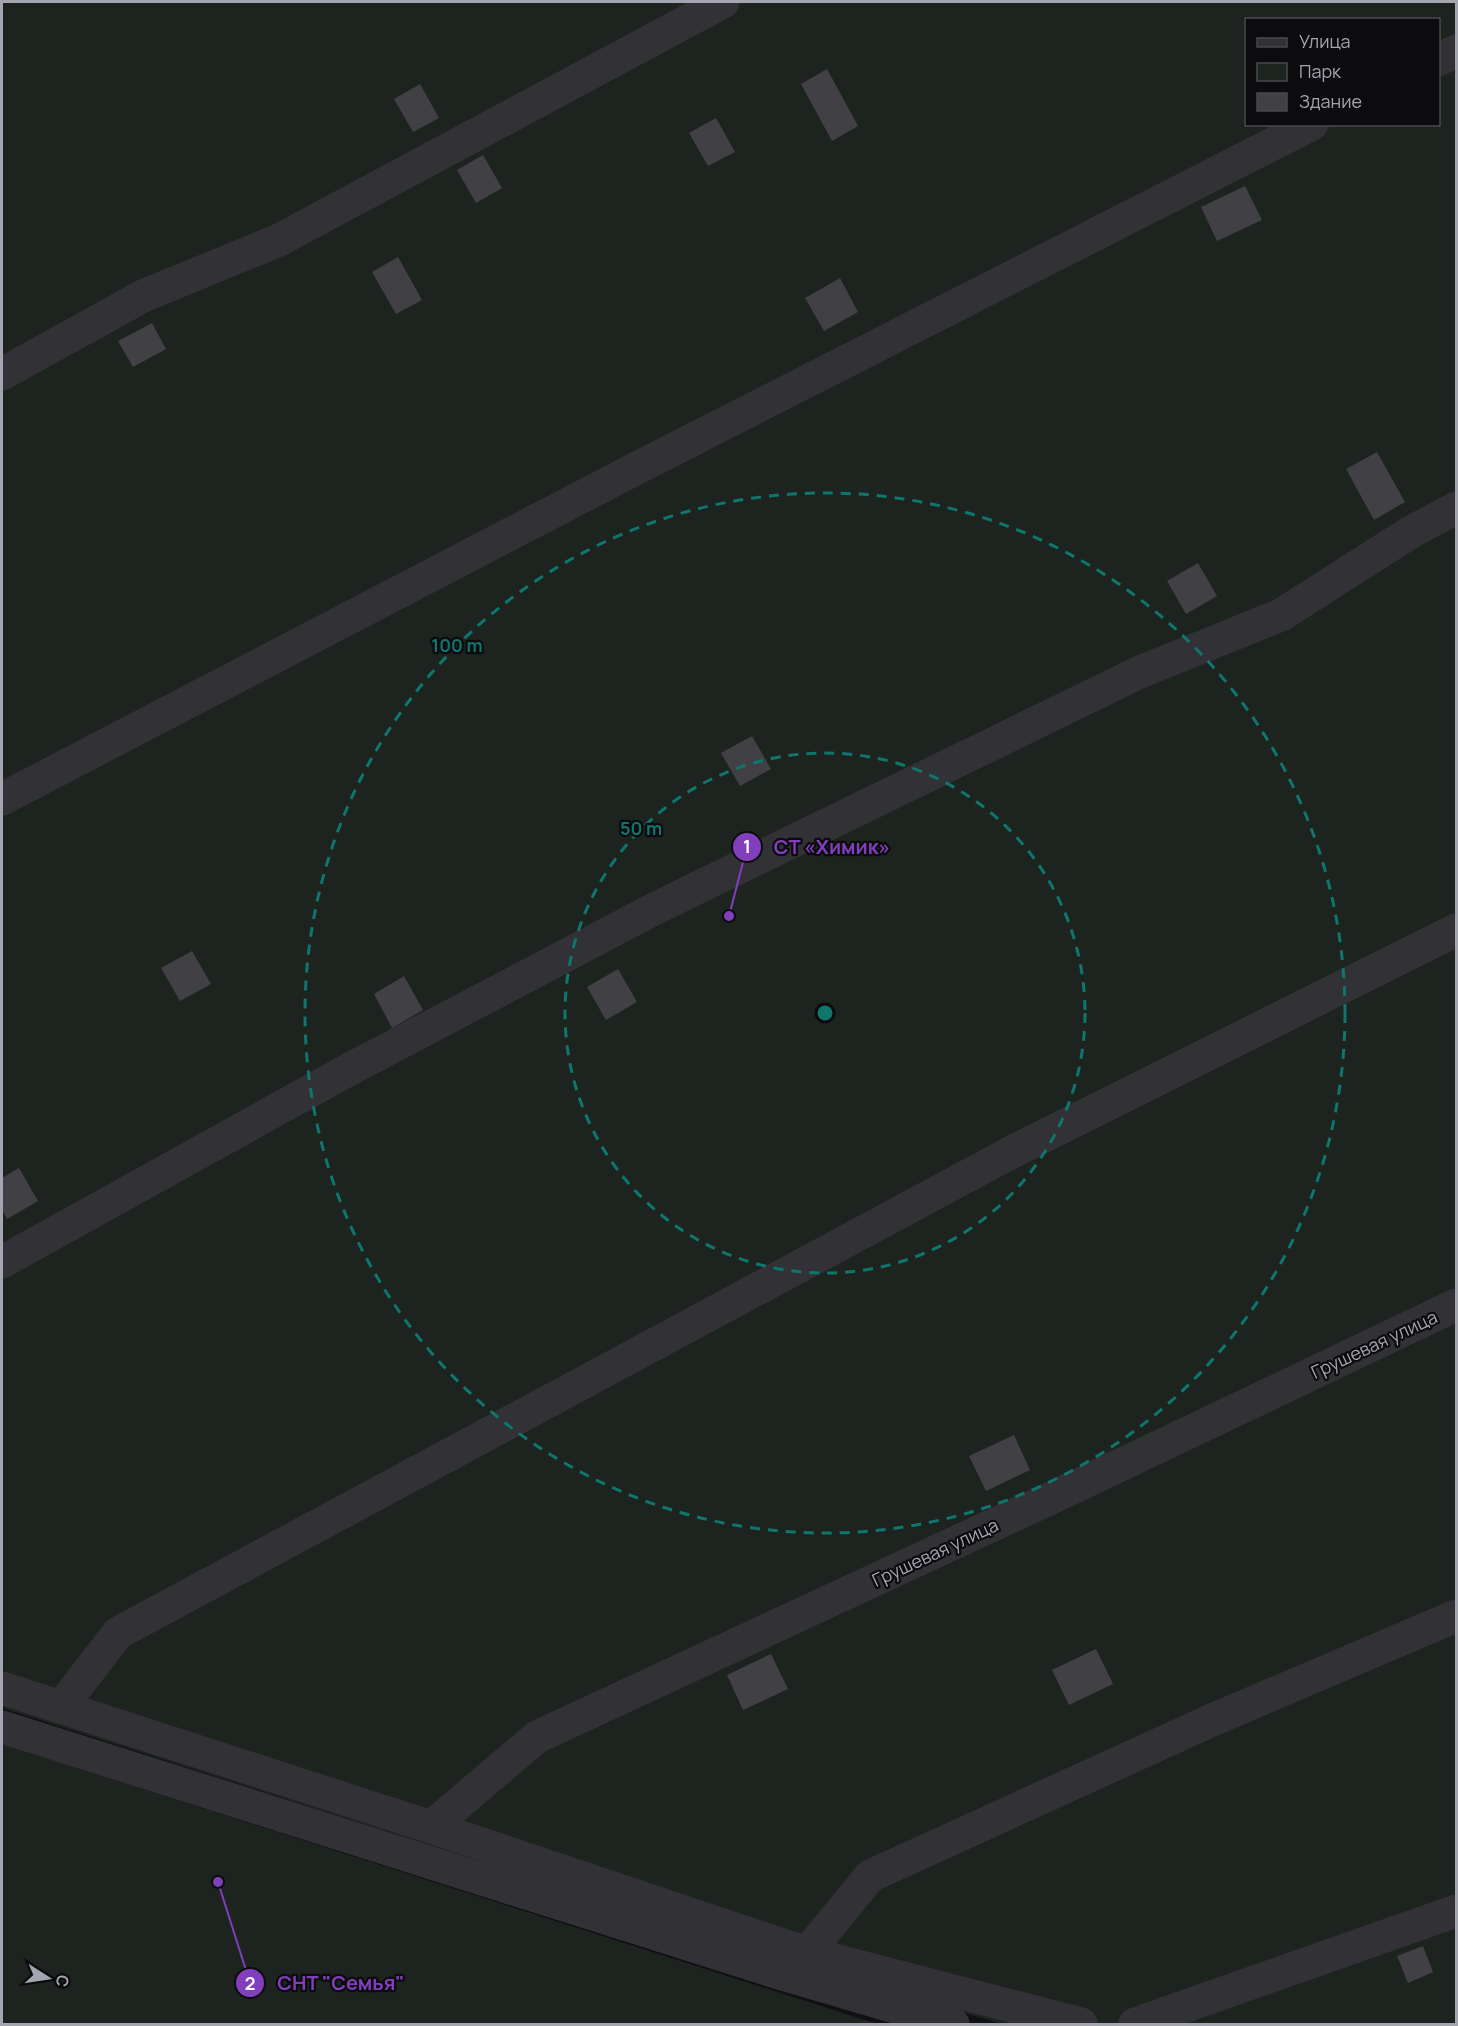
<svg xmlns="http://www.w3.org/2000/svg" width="1458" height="2026" font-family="Manrope,sans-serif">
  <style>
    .green { fill: #1d241f; fill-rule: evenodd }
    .building { fill: #404045 }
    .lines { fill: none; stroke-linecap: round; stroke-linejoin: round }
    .minor { stroke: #323236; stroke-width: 33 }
    .ring { fill: none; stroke: #0f766e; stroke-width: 3; stroke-dasharray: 10 8 }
    .labels { text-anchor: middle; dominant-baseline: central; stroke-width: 4.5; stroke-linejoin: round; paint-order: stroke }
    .street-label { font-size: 18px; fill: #a3a5b1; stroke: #0c0b0d }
    .centre { fill: #0f766e; stroke: #0c0b0d; stroke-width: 3 }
    .ring-label { font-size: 18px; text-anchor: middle; font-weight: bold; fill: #0f766e; stroke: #0c0b0d; stroke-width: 4.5; stroke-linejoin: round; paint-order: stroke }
    .leader { fill: none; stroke: #813ebd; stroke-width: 2 }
    .callout-dot { fill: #813ebd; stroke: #0c0b0d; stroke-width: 2 }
    .mark-label { font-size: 18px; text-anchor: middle; font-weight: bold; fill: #fff }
    .callout-label { font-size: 20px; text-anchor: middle; font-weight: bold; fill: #813ebd; stroke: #0c0b0d; stroke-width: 4.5; stroke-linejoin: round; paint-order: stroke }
  </style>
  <rect width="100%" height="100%" fill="#111012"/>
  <!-- green -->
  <path class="green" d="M2 2H1456V2024H1002L807 1967 2 1708ZM1246 20H1438V124H1246Z
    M2 1744 868 2021 880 2024H2Z"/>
  <!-- building -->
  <path class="building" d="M827 69 858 126 832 141 801 84Z
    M420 84 439 118 413 132 394 99Z
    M716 118 735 152 708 166 689 133Z
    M483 155 502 188 476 203 457 170Z
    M1245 186 1262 220 1217 241 1201 207Z
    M398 257 422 300 396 314 372 272Z
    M840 278 858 312 824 331 805 298Z
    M152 323 166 349 133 367 118 341Z
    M1377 452 1405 502 1374 520 1346 469Z
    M1198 563 1217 596 1186 614 1167 581Z
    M752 736 771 769 740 786 721 753Z
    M192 951 211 984 180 1001 161 968Z
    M618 969 637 1002 606 1020 587 987Z
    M404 976 423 1010 392 1028 374 994Z
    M19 1168 38 1201 7 1219 2 1210V1178Z
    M1014 1435 1030 1470 986 1491 969 1456Z
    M1096 1649 1113 1684 1069 1705 1052 1670Z
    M771 1654 788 1689 743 1710 727 1675Z
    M1423 1946 1433 1972 1408 1983 1397 1956Z"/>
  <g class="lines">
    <!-- minor -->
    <path class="minor" d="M1438 60 1456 51
      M2 374 143 296 279 240 723 2
      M2 799 637 468 1312 124
      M2 1262 350 1069 656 908 1140 672 1281 615 1411 532 1456 508
      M2 1688 431 1827 807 1953 1081 2024
      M61 1707 118 1633 1010 1153 1456 930
      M2 1727 779 1973 953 2024
      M431 1827 537 1737 1049 1499 1456 1305
      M807 1953 870 1876 1210 1721 1456 1616
      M1135 2024 1456 1911"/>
  </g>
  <!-- distance rings -->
  <g class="ring">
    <circle cx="825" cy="1013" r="260"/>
    <circle cx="825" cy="1013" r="520"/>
  </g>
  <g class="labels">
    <!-- street labels -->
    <g class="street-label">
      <text transform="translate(1374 1344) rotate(-25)">Грушевая улица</text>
      <text transform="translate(935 1552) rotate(-25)">Грушевая улица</text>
    </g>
  </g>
  <circle cx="825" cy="1013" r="9" class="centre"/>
  <g class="ring-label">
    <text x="457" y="652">100 m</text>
    <text x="641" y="835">50 m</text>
  </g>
  <!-- callouts -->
  <path class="leader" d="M729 916L747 847M218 1882L250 1983"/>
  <g class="callout-dot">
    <circle cx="729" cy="916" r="6"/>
    <circle cx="218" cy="1882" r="6"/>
    <circle cx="747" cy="847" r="15"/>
    <circle cx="250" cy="1983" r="15"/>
  </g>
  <g class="mark-label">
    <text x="747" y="853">1</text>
    <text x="250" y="1990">2</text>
  </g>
  <g class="callout-label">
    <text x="832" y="854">СТ «Химик»</text>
    <text x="341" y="1990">СНТ "Семья"</text>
  </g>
  <!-- border -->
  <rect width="1458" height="2026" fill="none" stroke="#a3a5b1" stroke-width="6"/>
  <!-- legend -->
  <rect x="1245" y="18" width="195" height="108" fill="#0c0b0d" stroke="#48494f" stroke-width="1.5"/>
  <rect x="1257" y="38" width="30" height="9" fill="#323236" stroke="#48494f" stroke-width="1.5"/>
  <text x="1299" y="48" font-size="18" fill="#a3a5b1">Улица</text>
  <rect x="1257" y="63" width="30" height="18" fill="#1d241f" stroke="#48494f" stroke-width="1.5"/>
  <text x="1299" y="78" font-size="18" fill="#a3a5b1">Парк</text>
  <rect x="1257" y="93" width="30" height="18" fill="#404045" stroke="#48494f" stroke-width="1.5"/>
  <text x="1299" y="108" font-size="18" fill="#a3a5b1">Здание</text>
  <!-- north arrow -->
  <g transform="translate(48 1978) rotate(102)" stroke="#0c0b0d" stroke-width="4.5" paint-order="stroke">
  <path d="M0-4.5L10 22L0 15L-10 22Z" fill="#a3a5b1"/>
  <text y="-9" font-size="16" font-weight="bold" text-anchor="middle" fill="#a3a5b1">С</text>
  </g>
</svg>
